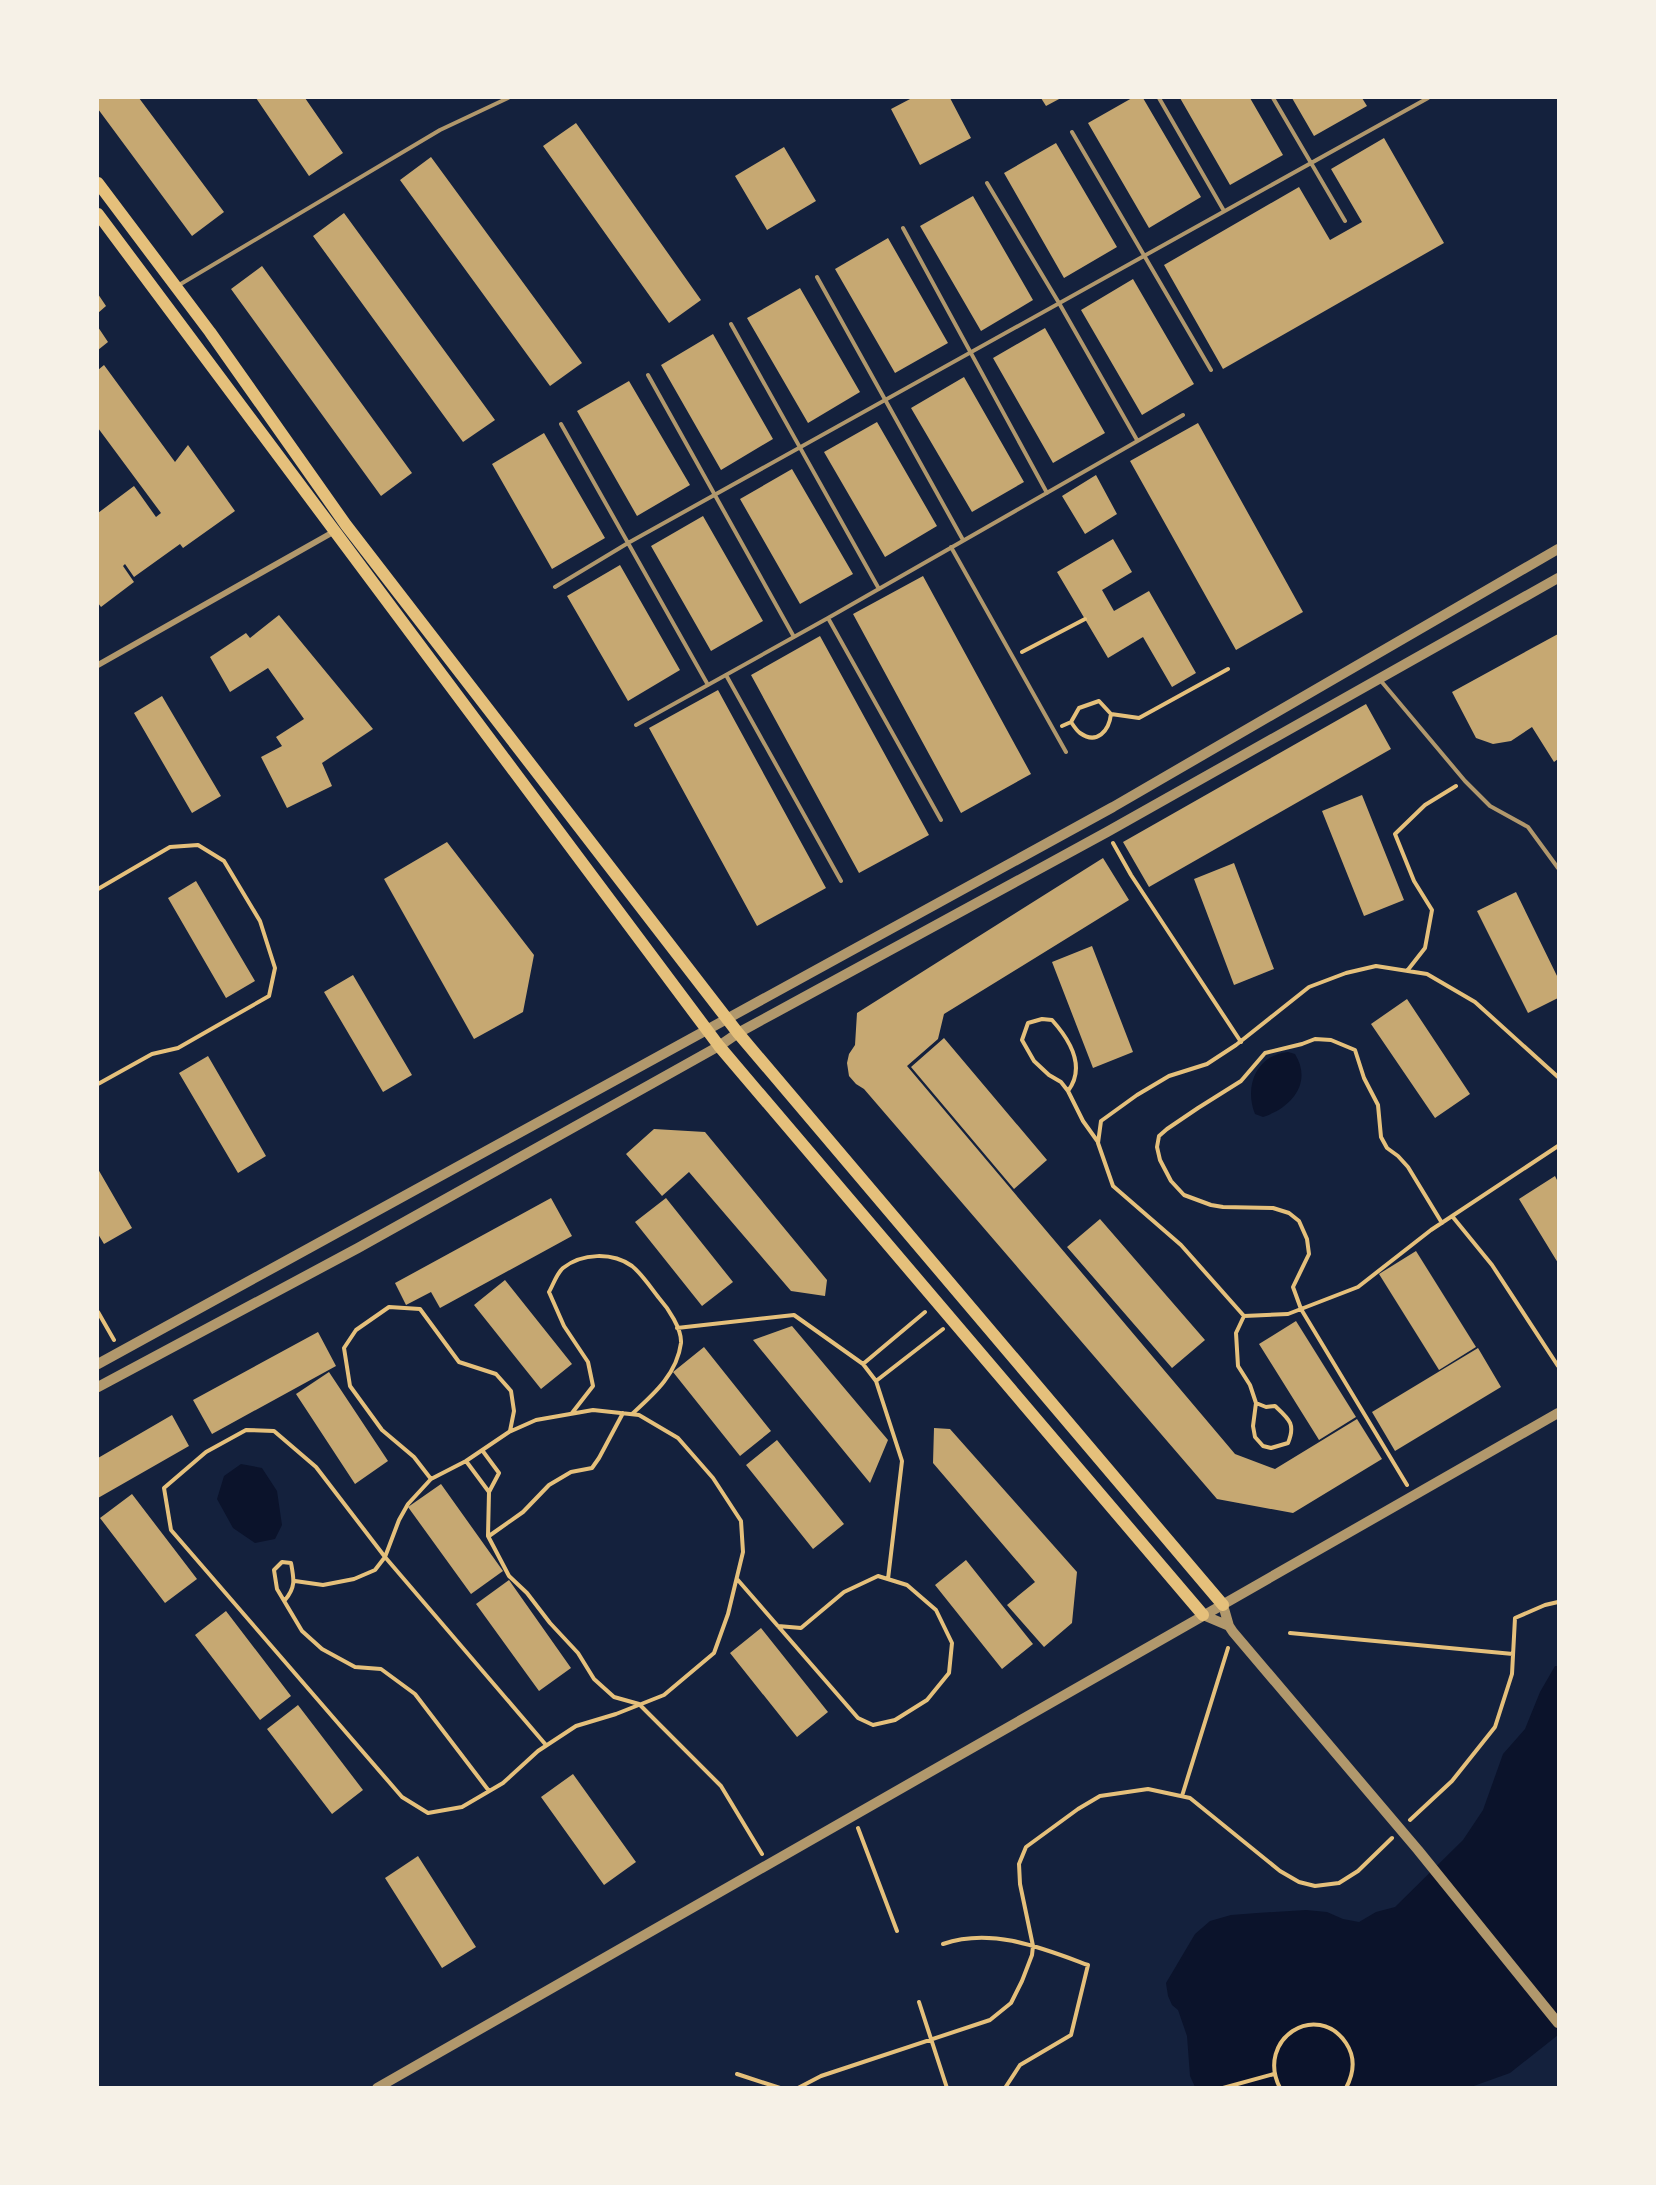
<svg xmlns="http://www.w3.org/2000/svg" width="1656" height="2185" font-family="'Source Sans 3',sans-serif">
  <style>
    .water { fill: #0b132b }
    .building { fill: #c6a872 }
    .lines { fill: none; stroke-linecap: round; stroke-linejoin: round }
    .path { stroke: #e5c07b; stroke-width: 4 }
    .service { stroke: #b1986c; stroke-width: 4 }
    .minor { stroke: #b1986c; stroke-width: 6 }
    .tertiary { stroke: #b1986c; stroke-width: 10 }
    .secondary { stroke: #e5c07b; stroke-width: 12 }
  </style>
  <rect width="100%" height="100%" fill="#14213d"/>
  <!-- water -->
  <path class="water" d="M1288 1052 1295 1054C1313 1083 1291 1108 1263 1117L1255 1114C1244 1087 1256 1055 1288 1052Z
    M241 1464 262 1468 277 1491 282 1525 275 1539 255 1543 233 1528 217 1499 224 1476Z
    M1555 1666H1558V2035L1510 2073 1471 2087H1195L1190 2076 1187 2036 1178 2010 1172 2005 1168 1996 1166 1983 1195 1934 1210 1921 1231 1915 1257 1913 1306 1910 1327 1912 1343 1919 1359 1922 1376 1912 1395 1907 1463 1840 1483 1810 1503 1754 1525 1729 1540 1692Z"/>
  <!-- building -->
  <path class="building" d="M98 98H139L224 212 192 236 98 109Z
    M256 98H305L343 153 309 176Z
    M912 98H950L971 138 920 165 891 109Z
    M1041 98H1061L1046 106Z
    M1132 98H1143L1201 197 1149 228 1088 123Z
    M1180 98H1250L1283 155 1230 185Z
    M1292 98H1362L1367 106 1314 136Z
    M576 123 701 300 669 323 543 146Z
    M1384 138 1444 243 1223 369 1164 265 1299 187 1330 240 1362 222 1331 169Z
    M1056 143 1117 247 1064 278 1004 173Z
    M784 147 816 201 767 230 735 176Z
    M431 157 582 363 550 386 400 180Z
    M973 196 1033 300 981 331 920 226Z
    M344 213 495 420 463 442 313 236Z
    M888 238 948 343 895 373 835 269Z
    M262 266 412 473 381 496 231 289Z
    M1133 279 1194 384 1142 415 1081 310Z
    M800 288 860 392 808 423 747 318Z
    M98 294 106 306 98 313Z
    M98 327 108 342 98 350Z
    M1045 328 1105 433 1053 463 993 358Z
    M713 334 773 439 721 470 661 365Z
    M104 365 175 462 188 445 235 511 183 548 180 544 134 577 125 564 123 566 134 582 101 607 98 603V513L134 486 156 517 161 513 98 428V370Z
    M964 377 1024 482 972 512 911 408Z
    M629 381 690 485 637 516 577 411Z
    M877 422 937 526 885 557 824 452Z
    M1198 423 1303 612 1236 650 1130 461Z
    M544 433 605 538 552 569 492 464Z
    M792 469 853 574 800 604 740 499Z
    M1096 475 1117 514 1085 534 1062 496Z
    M703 516 763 621 711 651 651 546Z
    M1113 539 1132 572 1102 590 1114 611 1149 591 1196 673 1172 687 1143 637 1108 658 1057 572Z
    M620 565 680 670 628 701 567 596Z
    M923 576 1031 774 961 813 853 614Z
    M279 615 373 729 322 763 332 786 287 808 261 757 282 746 276 737 304 719 268 668 230 692 210 657 246 633 250 638Z
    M1558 634V759L1554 762 1532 727 1511 741 1493 744 1476 738 1452 692Z
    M820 636 929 835 859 873 751 675Z
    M718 690 826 888 757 926 649 728Z
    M162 696 221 796 192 813 134 713Z
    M1366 704 1391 749 1149 887 1123 842Z
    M1362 795 1404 900 1364 916 1322 811Z
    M447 842 534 955 523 1012 474 1039 384 879Z
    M1103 858 1129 900 944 1014 938 1039 907 1066 1235 1454 1275 1469 1357 1419 1382 1459 1293 1513 1217 1499 864 1089 856 1084 849 1076 847 1063 849 1054 855 1045 857 1013Z
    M1234 863 1274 969 1234 985 1194 879Z
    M196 881 255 981 226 998 168 898Z
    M1516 892 1558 978V998L1528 1013 1477 911Z
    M1092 946 1133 1052 1093 1068 1052 962Z
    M353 975 412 1075 383 1092 324 992Z
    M1407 999 1470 1094 1435 1118 1371 1024Z
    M944 1038 1047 1160 1014 1189 911 1067Z
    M208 1056 266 1156 238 1173 179 1073Z
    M654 1129 705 1132 827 1280 825 1296 791 1291 689 1172 662 1196 626 1154Z
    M98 1169 132 1228 104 1244 98 1234Z
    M1555 1176 1558 1182V1263L1519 1199Z
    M551 1198 572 1236 440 1308 431 1292 406 1305 395 1283Z
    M666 1198 733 1282 702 1306 635 1222Z
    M1100 1219 1205 1340 1172 1368 1067 1247Z
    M1416 1251 1476 1347 1439 1370 1379 1274Z
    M505 1280 572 1364 541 1389 474 1305Z
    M1296 1321 1356 1417 1319 1440 1259 1344Z
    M792 1326 888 1440 870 1483 753 1340Z
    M318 1332 336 1366 212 1434 193 1400Z
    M704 1347 771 1431 740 1456 673 1372Z
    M1478 1348 1501 1387 1395 1451 1372 1412Z
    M329 1372 388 1461 355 1484 296 1394Z
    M172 1415 189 1446 98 1498V1458Z
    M934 1428 950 1429 1077 1572 1072 1623 1044 1647 1007 1605 1035 1582 933 1463Z
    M777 1440 844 1524 813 1549 746 1465Z
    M441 1484 503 1571 471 1594 408 1507Z
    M132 1494 197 1579 165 1603 100 1518Z
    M966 1560 1033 1644 1002 1669 935 1585Z
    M509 1580 571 1668 539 1691 476 1604Z
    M226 1611 291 1696 260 1720 195 1635Z
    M761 1628 828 1712 797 1737 730 1653Z
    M298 1705 363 1790 332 1814 267 1729Z
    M573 1774 636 1862 604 1885 541 1797Z
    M418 1856 476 1947 442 1968 385 1878Z"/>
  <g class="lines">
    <!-- path -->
    <path class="path" d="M1022 652 1085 619
      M1071 722C1073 725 1077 731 1080 733 1097 745 1109 731 1111 714
      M1062 726 1071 722 1079 708 1099 701 1111 714 1139 718 1228 669
      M1113 843 1131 875 1241 1042
      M98 889 170 847 198 845 224 861 260 921 275 968 269 996 178 1048 152 1054 98 1084
      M1407 971 1425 948 1432 910 1414 881 1395 834 1425 805 1456 786
      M1558 1077 1475 1002 1427 974 1376 966 1346 973 1309 987 1236 1045 1207 1064 1169 1076 1137 1095 1101 1121 1098 1143 1113 1186 1181 1245 1244 1316 1288 1314 1358 1287 1431 1230 1558 1146
      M1068 1091C1086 1067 1070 1040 1052 1020L1042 1019 1028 1023 1022 1040 1034 1061 1049 1075 1061 1082 1068 1091 1083 1121 1098 1142
      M1452 1216 1492 1265 1558 1366
      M98 1312 114 1340
      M1244 1316 1236 1333 1238 1366 1250 1385 1256 1403 1253 1426 1255 1437 1263 1446 1271 1448 1288 1443C1296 1424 1289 1419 1275 1406L1266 1407 1256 1403
      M677 1328 794 1315 863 1364 925 1312
      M863 1364 876 1381
      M572 1413 593 1386 588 1362 564 1326 549 1292C553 1285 557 1273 563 1268 582 1253 612 1252 632 1266 642 1274 651 1288 659 1298 668 1308 682 1329 681 1343 677 1374 654 1394 632 1414
      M482 1450 499 1473 489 1492
      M466 1461 489 1492 488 1536 509 1576 527 1593 550 1623 578 1653 594 1679 614 1697 639 1704 721 1786 762 1854
      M431 1479 414 1457 382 1430 350 1386 344 1348 356 1330 389 1307 420 1309 459 1362 496 1374 511 1391 514 1411 510 1431
      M1407 1485 1301 1309 1293 1287 1309 1254 1307 1239 1299 1221 1289 1213 1273 1208 1223 1207 1211 1205 1184 1195 1171 1181 1160 1160 1157 1147 1159 1136 1167 1129 1198 1108 1241 1081 1265 1053 1302 1044 1315 1039 1331 1040 1355 1050 1364 1078 1378 1105 1381 1137 1387 1148 1398 1156 1408 1167 1442 1223
      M489 1536 523 1512 549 1485 571 1472 592 1468 599 1458 623 1413
      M737 1579 858 1718 873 1725 895 1720 927 1700 949 1673 952 1643 936 1610 907 1585 878 1576 844 1592 801 1628 778 1626
      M888 1579 902 1461 876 1381 943 1329
      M295 1581 323 1585 354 1579 375 1570 385 1557 316 1467 274 1431 246 1430 206 1452 164 1488 171 1530 402 1797 428 1813 462 1807 503 1783 538 1751 576 1726 616 1714 664 1695 714 1653 728 1614 743 1552 741 1521 713 1478 678 1438 639 1415 593 1410 536 1420 509 1432 466 1461 431 1479 408 1504 399 1520 385 1557 546 1745
      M285 1600C296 1587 294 1579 291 1563L282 1562 274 1570 277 1589 302 1631 322 1649 355 1667 381 1669 415 1694 489 1791
      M1290 1633 1513 1654
      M1182 1796 1228 1648
      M1410 1820 1452 1781 1495 1727 1512 1674 1515 1618 1545 1605 1558 1602
      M858 1828 897 1931
      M943 1944C992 1927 1042 1948 1088 1965L1071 2035 1020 2065 1005 2088
      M919 2002 947 2088
      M737 2074 780 2088
      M798 2088 821 2076 990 2020 1011 2003 1022 1981 1032 1955 1033 1946 1020 1884 1019 1864 1026 1847 1078 1809 1100 1796 1148 1789 1190 1798 1280 1871 1299 1882 1315 1886 1339 1883 1358 1871 1392 1838
      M1223 2088 1274 2074
      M1280 2088C1255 2039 1317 2000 1346 2043 1356 2058 1354 2073 1346 2088"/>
    <!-- service -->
    <path class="service" d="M1159 98 1224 211
      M1273 98 1345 221
      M1072 132 1211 370
      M987 183 1059 303 1137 440
      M903 228 1047 493
      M817 277 963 540
      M179 285 440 130 508 98
      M731 324 879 589
      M648 375 794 637
      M561 424 708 685
      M951 547 1066 752
      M555 587 628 543 1428 98
      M828 618 1183 415
      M726 675 841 881
      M1381 681 1465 781 1490 806 1528 827 1558 868
      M636 725 828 618 941 820"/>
    <!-- minor -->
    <path class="minor" d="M98 665 335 531"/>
    <!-- tertiary -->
    <path class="tertiary" d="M98 1364 1113 807 1558 549
      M98 1387 358 1248 719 1046 738 1033 1107 832 1558 578
      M1223 1605 1229 1626 1233 1632 1418 1850 1558 2023
      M1203 1615 1229 1626
      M377 2088 1558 1413"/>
    <!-- secondary -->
    <path class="secondary" d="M98 183 210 332 346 525 738 1033 1223 1605
      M98 214 719 1046 1203 1615"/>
  </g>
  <!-- border -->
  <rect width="1656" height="2185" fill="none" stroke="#f6f1e7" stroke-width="198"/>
</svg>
